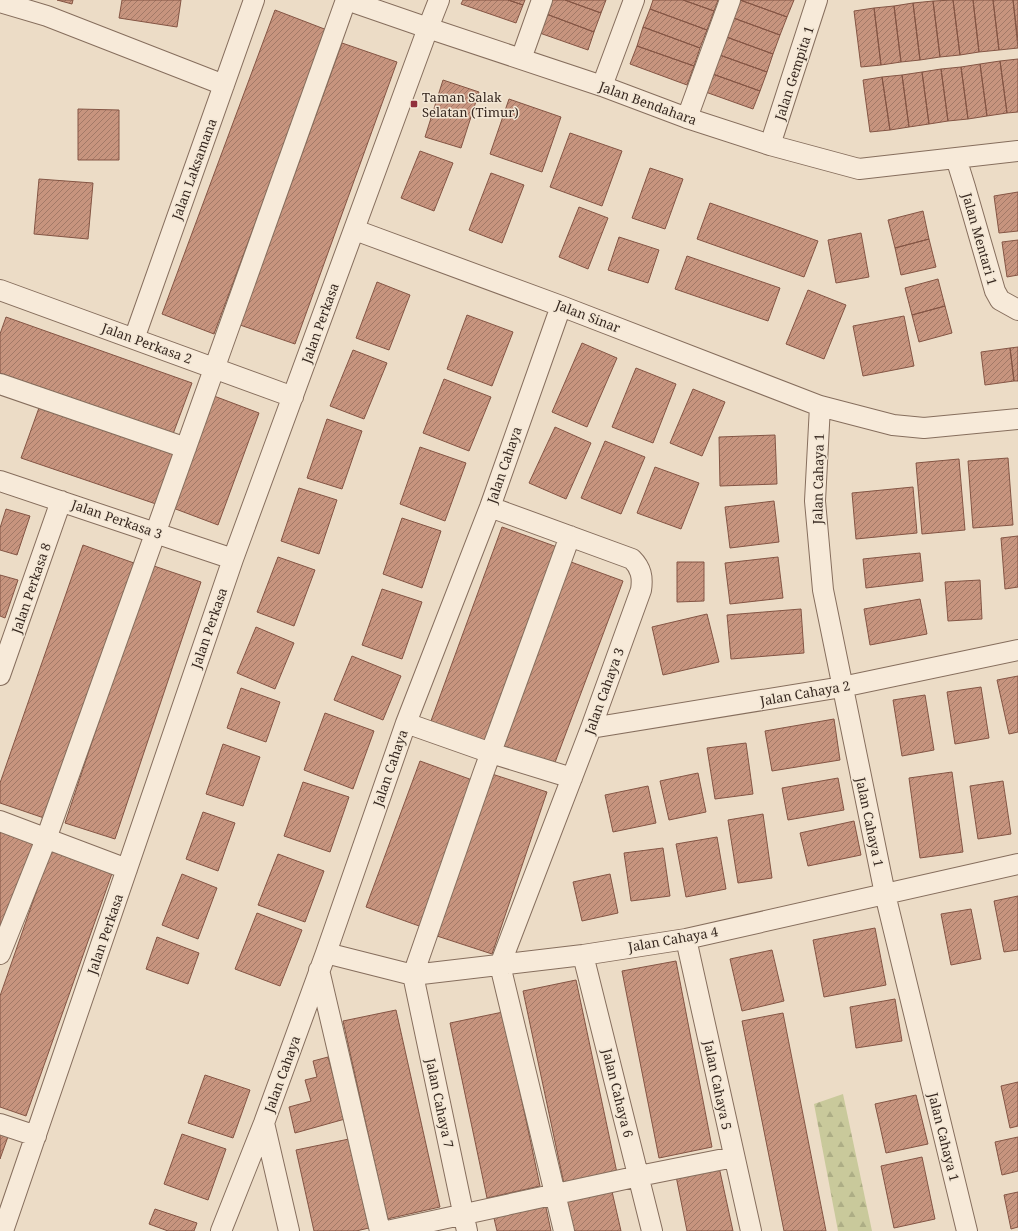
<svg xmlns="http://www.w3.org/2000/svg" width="1018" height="1231" font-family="'Noto Serif',serif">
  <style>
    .forest { fill: url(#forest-firs) }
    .building { fill: url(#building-hatch); stroke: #845544 }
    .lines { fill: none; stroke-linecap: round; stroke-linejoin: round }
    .minor-casing { stroke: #866e5d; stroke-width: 22 }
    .minor { stroke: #f7ead9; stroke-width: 20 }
    .poi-dot { fill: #91313d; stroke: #f3e7d5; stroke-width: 1.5 }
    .labels { text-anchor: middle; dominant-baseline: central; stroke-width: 3; stroke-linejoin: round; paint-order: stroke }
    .street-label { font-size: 13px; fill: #372820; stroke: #f3e7d5 }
    .poi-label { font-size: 13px; fill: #372820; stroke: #f3e7d5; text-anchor: start }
  </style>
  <defs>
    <pattern id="forest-firs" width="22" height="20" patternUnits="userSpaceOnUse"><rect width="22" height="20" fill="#c9c99b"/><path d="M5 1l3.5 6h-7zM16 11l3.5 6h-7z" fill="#adad85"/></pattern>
    <pattern id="building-hatch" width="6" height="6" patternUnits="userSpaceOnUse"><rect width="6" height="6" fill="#c7947e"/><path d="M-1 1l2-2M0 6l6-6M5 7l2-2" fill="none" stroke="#a27967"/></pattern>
  </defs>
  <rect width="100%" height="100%" fill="#ecdcc6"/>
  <!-- forest -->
  <path class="forest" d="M843 1094 872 1231H838L814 1104Z"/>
  <!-- building -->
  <path class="building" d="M57 0H73L72 4Z
    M122 0H181L177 27 119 18Z
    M463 0H508L523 5 516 23 461 4Z
    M508 0H525L523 5Z
    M545 0H565L601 13 594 32 541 12Z
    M565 0H606L601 13Z
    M653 0H683L714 11 707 30 650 9Z
    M683 0H718L714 11Z
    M740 0 787 17 780 35 728 16Z
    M740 0H794L787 17Z
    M953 0H973L979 52 960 55Z
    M953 0 960 55 940 57 933 1Z
    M973 0H993L999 50 979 52Z
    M993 0H1013L1018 48 999 50Z
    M1013 0H1018V41Z
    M933 1 940 57 920 60 913 3Z
    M913 3 920 60 901 62 894 6Z
    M894 6 901 62 881 65 874 8Z
    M874 8 881 65 861 67 854 11Z
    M650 9 707 30 700 48 643 27Z
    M275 10 327 30 214 334 162 314Z
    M541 12 594 32 588 50 534 31Z
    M728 16 780 35 773 54 721 35Z
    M643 27 700 48 694 66 637 46Z
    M721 35 773 54 767 72 714 53Z
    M342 43 397 62 295 344 240 325Z
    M637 46 694 66 687 85 630 64Z
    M714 53 767 72 760 91 707 72Z
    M1018 59V112L1007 113 1000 61Z
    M1000 61 1007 113 987 116 980 64Z
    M980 64 987 116 968 119 961 67Z
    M961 67 968 119 948 121 941 69Z
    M941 69 948 121 929 124 922 72Z
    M707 72 760 91 753 109 700 90Z
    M922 72 929 124 909 127 902 75Z
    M902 75 909 127 890 130 882 77Z
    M882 77 890 130 870 132 863 80Z
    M443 80 479 92 461 148 425 137Z
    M509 99 561 117 542 172 490 154Z
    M78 109 119 110V160H78Z
    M570 133 622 151 602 206 550 187Z
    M420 151 453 163 434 211 401 198Z
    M650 168 683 179 665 229 632 218Z
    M491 173 524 185 502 243 469 230Z
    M39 179 93 183 88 239 34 234Z
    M1018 192V231L999 233 994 196Z
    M710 203 818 241 804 277 697 239Z
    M579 207 608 218 588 269 559 257Z
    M923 211 929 239 895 248 888 220Z
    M861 233 869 277 836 283 828 240Z
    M619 237 659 250 648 283 608 270Z
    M929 239 936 267 901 275 895 248Z
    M1018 240V275L1007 277 1002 242Z
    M687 256 780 288 768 321 675 289Z
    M938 279 945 306 912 315 905 288Z
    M377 282 410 295 389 350 356 338Z
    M808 290 846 305 824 359 786 344Z
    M945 306 952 333 919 342 912 315Z
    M467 315 513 332 492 386 447 369Z
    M904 316 914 366 863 376 853 326Z
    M6 317 192 383 173 434 0 373V334Z
    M582 343 617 358 587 427 552 412Z
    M1018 347V381H1014L1010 348Z
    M1010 348 1014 381 985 385 981 352Z
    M353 350 387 363 364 419 330 406Z
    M636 368 676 384 653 443 612 427Z
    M444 379 491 397 469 451 423 433Z
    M693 389 725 402 702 456 670 443Z
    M214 396 259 413 218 525 173 508Z
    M40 405 175 451 156 504 21 458Z
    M327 419 362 431 342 489 307 478Z
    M555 427 591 443 566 499 529 483Z
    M775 435 777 484 720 486 719 437Z
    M605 441 645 457 621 514 581 498Z
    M420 447 466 463 445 521 400 504Z
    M1008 458 1013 525 973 528 968 461Z
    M959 459 965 530 922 534 916 463Z
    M655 467 699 483 681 529 637 513Z
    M913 487 917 533 856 539 852 493Z
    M299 488 337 500 319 554 281 541Z
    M774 501 779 542 730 548 725 507Z
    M6 509 30 516 17 555 0 550V528Z
    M402 518 441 531 422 588 383 574Z
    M502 527 557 547 483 749 428 729Z
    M1018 536V587L1005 589 1001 538Z
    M83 545 134 563 44 818 0 803V783Z
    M920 553 923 581 866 588 863 559Z
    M278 557 315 570 294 626 257 612Z
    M778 557 783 598 730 604 725 563Z
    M571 562 623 581 551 773 499 754Z
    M677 562H704V601L677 602Z
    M151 565 201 582 115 839 65 823Z
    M0 575 18 580 5 618 0 616Z
    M980 580 982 619 948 621 945 582Z
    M382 589 422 602 402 659 362 645Z
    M920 599 927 634 870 645 864 609Z
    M801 609 804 653 731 659 727 615Z
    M707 614 719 662 663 675 652 627Z
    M256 627 294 643 275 689 237 673Z
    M352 656 401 676 383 720 334 700Z
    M1018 676V732L1009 734 997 680Z
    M981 687 989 738 955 744 947 692Z
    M241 688 280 702 266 742 227 728Z
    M925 695 934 750 902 756 893 700Z
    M325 713 374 731 353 789 304 770Z
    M834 719 840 760 772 771 765 731Z
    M746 743 753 794 715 799 707 748Z
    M223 744 260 757 243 806 206 794Z
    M420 761 475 781 422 927 366 907Z
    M952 772 963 852 920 858 909 778Z
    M698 773 706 812 669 820 660 781Z
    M492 774 547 792 492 954 437 936Z
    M838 778 844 810 788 820 782 788Z
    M1003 781 1011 834 978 839 970 786Z
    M303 782 349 797 330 852 284 836Z
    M648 786 656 823 613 832 605 795Z
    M203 812 235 823 218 871 186 859Z
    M763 814 772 878 738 883 728 820Z
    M854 821 861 855 808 866 800 833Z
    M0 824 41 839 0 948Z
    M717 837 726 889 686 897 676 844Z
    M53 844 115 865 26 1116 0 1107V996Z
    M663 848 670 896 631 901 624 853Z
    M278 854 324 871 305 922 258 905Z
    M182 874 217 888 198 939 162 925Z
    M610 874 618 913 582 921 573 882Z
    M1018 896V950L1004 952 994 901Z
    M971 909 981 959 951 965 941 914Z
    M257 913 302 930 280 986 235 969Z
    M875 928 886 985 824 997 813 940Z
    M157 937 199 953 188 984 146 969Z
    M772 950 784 1001 742 1011 730 959Z
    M676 961 712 1147 659 1158 622 971Z
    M576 980 617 1173 564 1184 523 991Z
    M895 999 902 1041 856 1048 850 1007Z
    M396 1010 440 1207 387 1219 343 1021Z
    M503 1012 540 1186 487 1198 450 1023Z
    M783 1013 826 1231H784L742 1021Z
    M328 1057 345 1119 295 1133 289 1107 311 1101 305 1080 317 1077 313 1061Z
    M205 1075 250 1090 233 1138 188 1123Z
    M1018 1082V1126L1010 1128 1001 1086Z
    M916 1095 928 1144 886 1153 875 1104Z
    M0 1127 10 1131 0 1159Z
    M182 1134 226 1149 208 1200 164 1184Z
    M1018 1137V1171L1002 1175 995 1142Z
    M349 1139 369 1228 356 1231H314L296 1150Z
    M922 1157 935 1219 894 1228 881 1166Z
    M719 1167 733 1231H687L676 1176Z
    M611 1187 621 1231H572L564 1198Z
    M1018 1192V1227L1011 1229 1004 1195Z
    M545 1203 551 1231H497L493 1214Z
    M155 1209 197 1223 194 1231H168L149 1224Z"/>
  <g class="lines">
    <defs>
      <path id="minor" d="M347 0 428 28 602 86 687 118 770 145 859 169 1018 151
        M0 2 47 16 224 85
        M521 59 542 0
        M602 86 634 0
        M687 118 730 0
        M770 145 817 0
        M956 158 965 187 995 291 1000 300 1018 310
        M355 230 561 306 820 406 893 425 924 428 1018 419
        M0 290 293 397
        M134 339 254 0
        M0 384 186 448
        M820 406 815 501 823 590 885 894 967 1231
        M0 481 233 559
        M490 507 632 559C641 568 643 577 641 590L591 728 500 965 564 1231
        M0 675 61 501
        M406 723 491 753 572 778
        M591 728 842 687 1018 650
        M0 821 127 869
        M686 939 751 1231
        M326 953 413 975 583 955 686 939 1018 864
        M0 954 46 839 346 0
        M583 955 652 1231
        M319 970 380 1231
        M264 1123 289 1231
        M0 1124 36 1136
        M3 1231 233 559 428 28 439 0
        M221 1231 264 1123 326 953 406 723 490 507 561 306
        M387 1231 639 1176 734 1157
        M467 1231 413 975 483 774 570 536"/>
    </defs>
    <!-- minor casing -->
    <use href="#minor" class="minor-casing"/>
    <!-- minor -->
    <use href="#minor" class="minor"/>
  </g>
  <!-- markers -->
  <rect class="poi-dot" x="410" y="100" width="8" height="8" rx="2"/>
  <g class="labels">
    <!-- street labels -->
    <g class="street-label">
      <text transform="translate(794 73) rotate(-72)">Jalan Gempita 1</text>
      <text transform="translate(648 103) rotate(20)">Jalan Bendahara</text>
      <text transform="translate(194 169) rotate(-70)">Jalan Laksamana</text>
      <text transform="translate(980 239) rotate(74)">Jalan Mentari 1</text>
      <text transform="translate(588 316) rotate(21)">Jalan Sinar</text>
      <text transform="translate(320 323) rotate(-70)">Jalan Perkasa</text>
      <text transform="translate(147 343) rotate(20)">Jalan Perkasa 2</text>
      <text transform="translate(504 465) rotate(-71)">Jalan Cahaya</text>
      <text transform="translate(818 479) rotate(-89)">Jalan Cahaya 1</text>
      <text transform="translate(117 519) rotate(19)">Jalan Perkasa 3</text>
      <text transform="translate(31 588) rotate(-71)">Jalan Perkasa 8</text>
      <text transform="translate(209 628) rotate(-71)">Jalan Perkasa</text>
      <text transform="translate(604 691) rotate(-70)">Jalan Cahaya 3</text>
      <text transform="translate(805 693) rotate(-10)">Jalan Cahaya 2</text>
      <text transform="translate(390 768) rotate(-71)">Jalan Cahaya</text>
      <text transform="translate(870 822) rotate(78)">Jalan Cahaya 1</text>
      <text transform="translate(105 934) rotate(-71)">Jalan Perkasa</text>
      <text transform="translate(673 939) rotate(-10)">Jalan Cahaya 4</text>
      <text transform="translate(282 1074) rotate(-70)">Jalan Cahaya</text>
      <text transform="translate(718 1085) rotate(78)">Jalan Cahaya 5</text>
      <text transform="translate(618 1093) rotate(76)">Jalan Cahaya 6</text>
      <text transform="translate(440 1103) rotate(78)">Jalan Cahaya 7</text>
      <text transform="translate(944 1137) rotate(76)">Jalan Cahaya 1</text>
    </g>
    <!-- poi labels -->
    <g class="poi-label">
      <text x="422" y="97">Taman Salak<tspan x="422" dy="15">Selatan (Timur)</tspan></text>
    </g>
  </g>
</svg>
